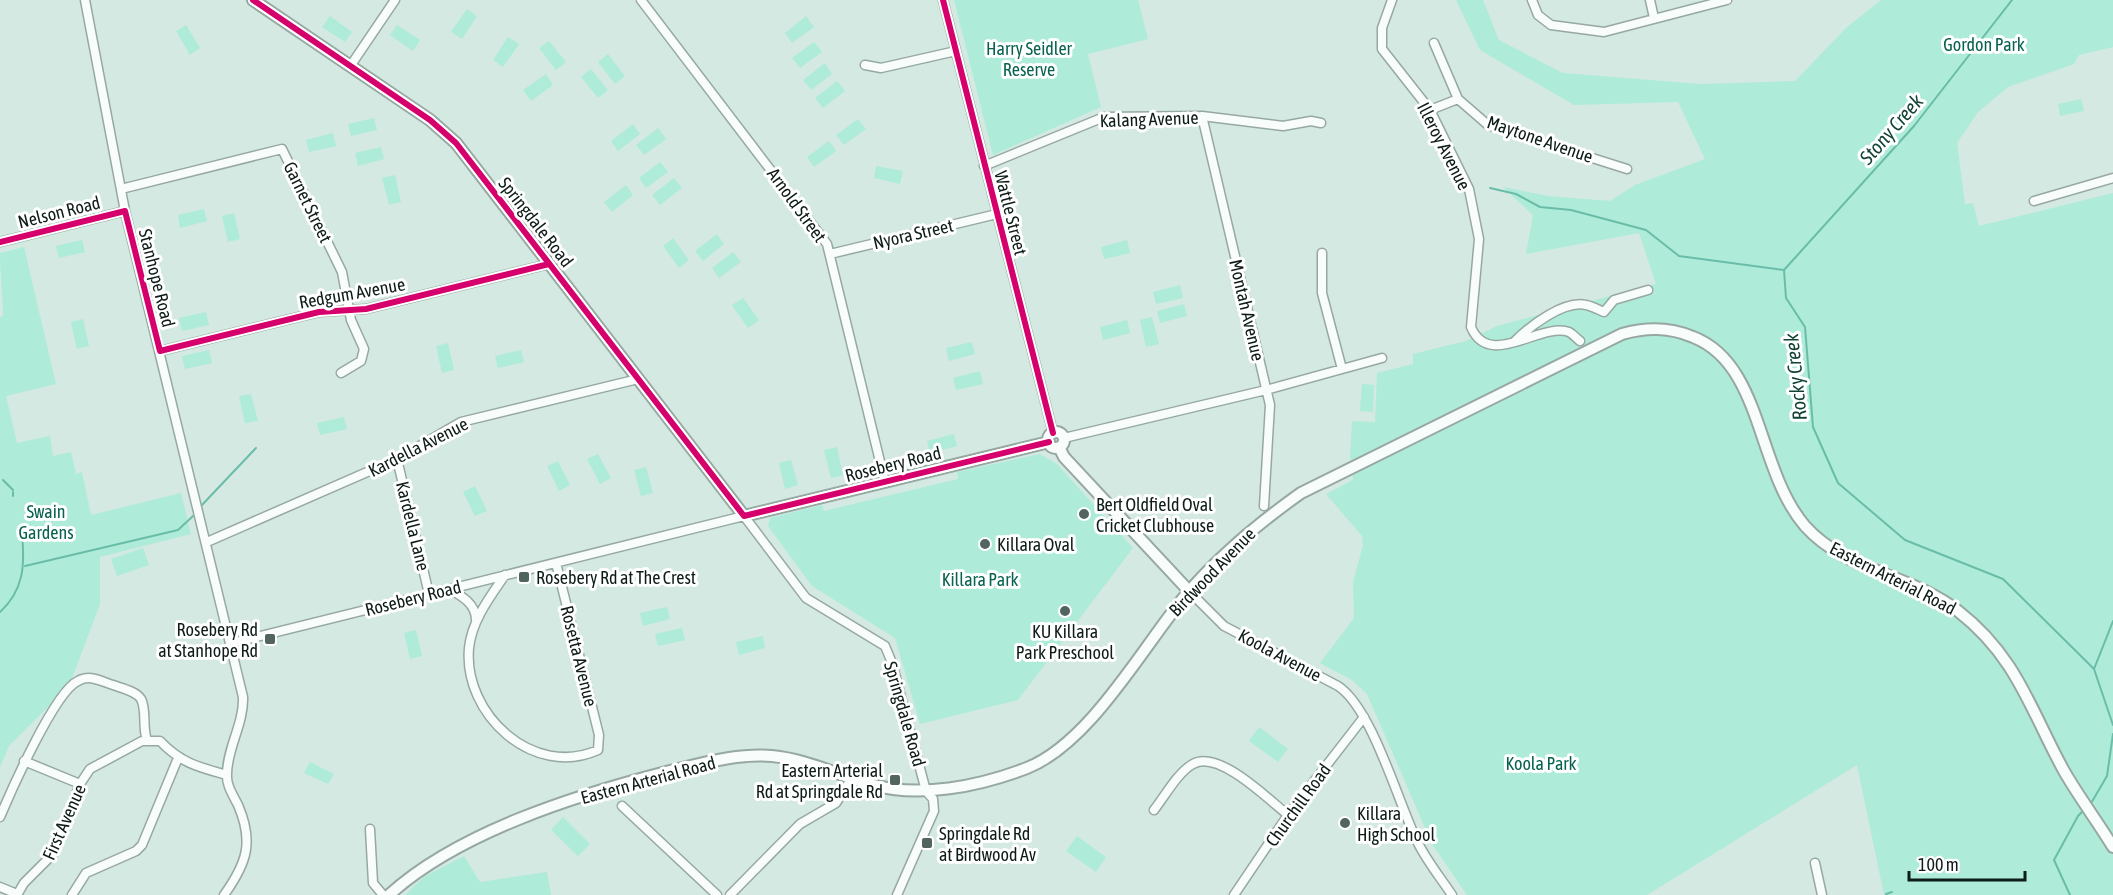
<svg xmlns="http://www.w3.org/2000/svg" width="2113" height="895" font-family="'Asap Condensed',sans-serif">
  <style>
    .green { fill: #afebd9 }
    .lines { fill: none; stroke-linecap: round; stroke-linejoin: round }
    .stream { stroke: #69bda8; stroke-width: 2 }
    .minor-casing { stroke: #97a8a3; stroke-width: 11 }
    .major-casing { stroke: #97a8a3; stroke-width: 14 }
    .minor { stroke: #f8fcfb; stroke-width: 8 }
    .major { stroke: #f8fcfb; stroke-width: 10 }
    .cycleway-casing { stroke: #fff; stroke-width: 10 }
    .cycleway { stroke: #d6006c; stroke-width: 6 }
    .poi-dot { fill: #52645f; stroke: #fff; stroke-width: 2 }
    .labels { text-anchor: middle; dominant-baseline: central; stroke-width: 6; stroke-linejoin: round; paint-order: stroke }
    .park-label { font-size: 18px; fill: #086250; stroke: #fff }
    .street-label { font-size: 18px; fill: #0d1c18; stroke: #fff }
    .poi-label { font-size: 18px; fill: #0d1c18; stroke: #fff; text-anchor: start }
    .water-label { font-size: 20px; font-style: italic; fill: #124236; stroke: #fff }
  </style>
  <rect width="100%" height="100%" fill="#d3e9e2"/>
  <!-- green -->
  <path class="green" d="M954 0H1138L1148 39 1088 54 1101 107 993 155Z
    M1456 0H1483L1499 40 1563 73 1701 84 1795 81 1846 28 1881 0H2113V47L2079 55 2074 64 2008 87 1978 112 1957 143 1965 204 1973 203 1979 226 2113 193V895H1884L1857 765 1647 895H1467L1432 844 1367 694 1352 680 1320 663 1354 618 1353 582 1363 545 1362 536 1326 494 1353 480 1350 456 1352 421 1375 422 1377 373 1413 364V354L1466 341 1497 326 1656 284 1639 233 1526 254 1533 215 1503 187 1548 196 1610 201 1635 185 1705 159 1678 102 1574 105 1480 50Z
    M467 9 477 16 462 39 451 32Z
    M330 16 352 32 345 42 322 27Z
    M806 16 814 27 792 43 785 33Z
    M186 25 200 48 190 55 176 31Z
    M397 25 420 40 413 51 390 35Z
    M508 37 519 44 503 67 493 60Z
    M549 41 566 62 556 70 539 48Z
    M814 42 822 52 800 68 792 58Z
    M608 54 625 76 615 84 598 62Z
    M825 63 832 74 811 90 803 80Z
    M591 69 608 90 598 98 581 77Z
    M546 74 553 85 531 101 523 90Z
    M837 81 845 91 823 108 815 98Z
    M2081 99 2084 111 2060 116 2058 104Z
    M374 118 377 130 351 136 348 124Z
    M858 119 866 129 844 145 836 135Z
    M633 124 640 134 618 151 611 141Z
    M658 128 666 139 644 155 636 145Z
    M333 133 336 146 309 152 306 140Z
    M829 141 836 151 814 167 807 157Z
    M381 147 384 159 358 166 355 153Z
    M660 162 668 172 646 188 639 178Z
    M876 166 903 171 900 184 874 178Z
    M395 175 401 202 389 205 382 178Z
    M674 178 682 188 660 205 652 195Z
    M626 185 633 195 612 212 604 202Z
    M204 209 207 221 180 228 178 215Z
    M234 213 240 239 228 242 222 216Z
    M717 234 724 244 703 261 695 251Z
    M673 238 689 260 679 268 663 246Z
    M82 240 85 252 59 258 56 246Z
    M1127 240 1130 253 1104 259 1101 247Z
    M24 247 56 384 6 396 17 443 50 436 53 456 71 452 76 474 82 472 91 515 181 493 191 534 100 557V604L69 686 9 746 0 767V317L3 316C3 294 0 274 0 253Z
    M733 252 741 262 719 278 712 268Z
    M1180 285 1183 298 1156 304 1153 292Z
    M743 298 759 320 748 328 732 305Z
    M1184 304 1187 316 1160 323 1157 311Z
    M206 312 209 325 182 331 179 318Z
    M1152 317 1159 344 1146 347 1140 320Z
    M83 319 89 346 77 349 71 322Z
    M1127 320 1130 333 1103 340 1100 327Z
    M972 342 975 354 949 361 946 348Z
    M448 343 454 370 442 373 436 346Z
    M209 350 212 363 185 369 182 356Z
    M521 350 524 362 498 368 495 356Z
    M980 371 983 384 956 390 953 378Z
    M1362 384 1374 385 1373 412 1360 411Z
    M251 394 258 421 245 423 239 396Z
    M344 417 347 429 320 435 317 423Z
    M954 434 957 446 930 453 927 441Z
    M837 447 843 475 831 478 824 450Z
    M598 454 611 478 600 484 587 459Z
    M1040 454 1057 464 1133 548 1018 700 920 724 895 638 812 586 768 526 770 518 822 505 824 511 958 479 957 472Z
    M791 460 798 485 785 489 779 463Z
    M558 461 570 485 559 491 547 466Z
    M646 467 653 493 641 496 634 470Z
    M475 486 487 511 475 516 463 492Z
    M143 548 149 565 117 576 111 559Z
    M667 607 670 619 643 626 640 613Z
    M682 628 685 640 658 646 655 634Z
    M416 630 422 656 410 659 404 633Z
    M763 636 765 648 739 655 736 642Z
    M1259 727 1288 749 1278 762 1249 741Z
    M310 762 334 774 328 784 304 773Z
    M563 817 590 844 578 856 551 830Z
    M1077 836 1106 857 1096 872 1066 851Z
    M464 856 480 882 547 872 551 895H405L425 876Z"/>
  <g class="lines">
    <!-- stream -->
    <path class="stream" d="M1490 188 1516 194 1540 207 1571 210 1646 230 1679 256 1784 270 1786 298 1805 327 1813 427 1838 483 1905 540 2003 579 2094 669 2113 725
      M1784 270 1914 126 2012 0
      M3 480 13 490
      M13 492V496
      M201 506 256 448
      M25 566 178 530 193 516
      M0 612C24 590 25 565 22 534
      M2094 669 2113 621
      M2090 805 2107 776 2113 734
      M1886 894 1892 892
      M2070 895 2054 860 2078 816 2084 810"/>
    <defs>
      <path id="minor" d="M85 0 125 211 243 697C244 724 227 748 227 774 226 785 233 795 238 805 254 842 247 863 224 895
        M641 0 827 244 885 482
        M943 0 1053 433
        M1392 0 1382 28V49L1430 110 1469 189 1479 239 1471 327C1489 370 1540 322 1569 332 1573 334 1576 338 1580 341
        M1532 0 1538 15 1551 25 1604 32 1727 0
        M1650 0 1654 18
        M1434 43 1458 99
        M351 65 395 0
        M865 65 881 68 956 51
        M1430 110 1458 99 1488 125 1627 169
        M1202 116 1270 405 1264 506
        M984 166 1104 117 1202 116 1283 126 1311 121 1321 123
        M121 189 282 149 342 272 351 320 364 349 361 361 341 373
        M2034 201 2113 178
        M0 242 125 211
        M1322 253V293L1342 369
        M830 254 997 214
        M1515 341C1530 326 1564 300 1586 305 1592 306 1599 310 1604 312L1614 300 1648 290
        M160 351 319 312 366 309 549 264
        M1064 438 1266 390 1382 358
        M397 459 429 594
        M207 542 397 459 461 422 638 379
        M505 575C490 597 472 620 469 648 463 714 533 779 598 750L599 735 556 563
        M449 589C462 596 476 604 476 620
        M1189 591 1224 626 1338 686C1372 708 1398 802 1417 841 1426 860 1440 877 1452 895
        M232 643 744 516 806 598 885 646 892 663 926 791 933 799 934 811 897 895
        M24 761 80 784
        M622 806 717 895
        M1154 810C1165 796 1178 772 1193 764 1218 749 1268 799 1288 815
        M0 817C11 791 55 691 78 681 90 674 100 681 113 685 121 688 136 691 141 699 147 710 142 728 147 740
        M370 829 373 883 383 895
        M1815 863 1822 895
        M0 887 17 894
        M17 895 24 883 53 854 80 784 90 769 142 741H160C181 763 198 767 227 775
        M72 895 86 873 136 851 142 845 178 758
        M730 895 800 824 836 803 851 779
        M1234 895 1288 815 1364 717"/>
      <path id="major" d="M253 0 430 120 456 143 744 516 1049 442
        M1048 440a8 8 0 1 1 16 0a8 8 0 1 1-16 0Z
        M1059 447 1064 457 1189 591
        M389 895C458 832 577 795 666 772 701 764 736 753 772 756 805 759 838 775 870 784 919 799 980 786 1027 768 1090 743 1142 648 1185 596 1218 557 1260 522 1301 493L1622 334C1647 327 1669 327 1693 337 1763 364 1756 469 1805 526 1846 572 1911 574 1958 611 2017 657 2030 709 2064 771 2079 797 2097 821 2113 847"/>
    </defs>
    <!-- minor casing -->
    <use href="#minor" class="minor-casing"/>
    <!-- major casing -->
    <use href="#major" class="major-casing"/>
    <!-- minor -->
    <use href="#minor" class="minor"/>
    <!-- major -->
    <use href="#major" class="major"/>
    <defs>
      <path id="cycleway" d="M253 0 430 120 456 143 744 516 1049 442
        M943 0 1053 433
        M0 242 125 211 160 351 319 312 366 309 549 264"/>
    </defs>
    <!-- cycleway casing -->
    <use href="#cycleway" class="cycleway-casing"/>
    <!-- cycleway -->
    <use href="#cycleway" class="cycleway"/>
  </g>
  <!-- markers -->
  <g class="poi-dot">
    <circle cx="1084" cy="514" r="6"/>
    <circle cx="985" cy="544" r="6"/>
    <rect x="518" y="571" width="12" height="12" rx="3"/>
    <circle cx="1065" cy="611" r="6"/>
    <rect x="264" y="633" width="12" height="12" rx="3"/>
    <rect x="889" y="774" width="12" height="12" rx="3"/>
    <circle cx="1345" cy="823" r="6"/>
    <rect x="921" y="837" width="12" height="12" rx="3"/>
  </g>
  <g class="labels">
    <!-- park labels -->
    <g class="park-label">
      <text x="1984" y="44">Gordon Park</text>
      <text x="1029" y="48">Harry Seidler<tspan x="1029" dy="21">Reserve</tspan></text>
      <text x="46" y="511">Swain<tspan x="46" dy="21">Gardens</tspan></text>
      <text x="980" y="579">Killara Park</text>
      <text x="1541" y="763">Koola Park</text>
    </g>
    <!-- street labels -->
    <g class="street-label">
      <text transform="translate(1149 119) rotate(-2)">Kalang Avenue</text>
      <text transform="translate(1540 139) rotate(19)">Maytone Avenue</text>
      <text transform="translate(1444 146) rotate(63)">Illeroy Avenue</text>
      <text transform="translate(308 202) rotate(64)">Garnet Street</text>
      <text transform="translate(797 205) rotate(54)">Arnold Street</text>
      <text transform="translate(59 212) rotate(-14)">Nelson Road</text>
      <text transform="translate(1011 213) rotate(76)">Wattle Street</text>
      <text transform="translate(536 222) rotate(52)">Springdale Road</text>
      <text transform="translate(913 234) rotate(-13)">Nyora Street</text>
      <text transform="translate(157 278) rotate(76)">Stanhope Road</text>
      <text transform="translate(352 293) rotate(-10)">Redgum Avenue</text>
      <text transform="translate(1247 310) rotate(77)">Montah Avenue</text>
      <text transform="translate(418 447) rotate(-27)">Kardella Avenue</text>
      <text transform="translate(893 464) rotate(-14)">Rosebery Road</text>
      <text transform="translate(413 526) rotate(76)">Kardella Lane</text>
      <text transform="translate(1212 572) rotate(-46)">Birdwood Avenue</text>
      <text transform="translate(1893 578) rotate(27)">Eastern Arterial Road</text>
      <text transform="translate(413 598) rotate(-14)">Rosebery Road</text>
      <text transform="translate(1280 655) rotate(28)">Koola Avenue</text>
      <text transform="translate(579 656) rotate(76)">Rosetta Avenue</text>
      <text transform="translate(905 714) rotate(74)">Springdale Road</text>
      <text transform="translate(648 780) rotate(-15)">Eastern Arterial Road</text>
      <text transform="translate(1298 805) rotate(-54)">Churchill Road</text>
      <text transform="translate(64 822) rotate(-66)">First Avenue</text>
    </g>
    <!-- poi labels -->
    <g class="poi-label">
      <text x="1096" y="504">Bert Oldfield Oval<tspan x="1096" dy="21">Cricket Clubhouse</tspan></text>
      <text x="997" y="544">Killara Oval</text>
      <text x="536" y="577">Rosebery Rd at The Crest</text>
      <text x="258" y="629" text-anchor="end">Rosebery Rd<tspan x="258" dy="21">at Stanhope Rd</tspan></text>
      <text x="1065" y="631" text-anchor="middle">KU Killara<tspan x="1065" dy="21">Park Preschool</tspan></text>
      <text x="883" y="770" text-anchor="end">Eastern Arterial<tspan x="883" dy="21">Rd at Springdale Rd</tspan></text>
      <text x="1357" y="813">Killara<tspan x="1357" dy="21">High School</tspan></text>
      <text x="939" y="833">Springdale Rd<tspan x="939" dy="21">at Birdwood Av</tspan></text>
    </g>
    <!-- water labels -->
    <g class="water-label">
      <text transform="translate(1891 129) rotate(-49)">Stony Creek</text>
      <text transform="translate(1795 377) rotate(-96)">Rocky Creek</text>
    </g>
  </g>
  <!-- scale -->
  <path d="M1909 871v9h116v-9" fill="none" stroke="#0d1c18" stroke-width="3"/>
  <text x="1918" y="871" font-size="18" fill="#0d1c18" stroke="#ffffff" stroke-width="4.5" paint-order="stroke">100 m</text>
</svg>
